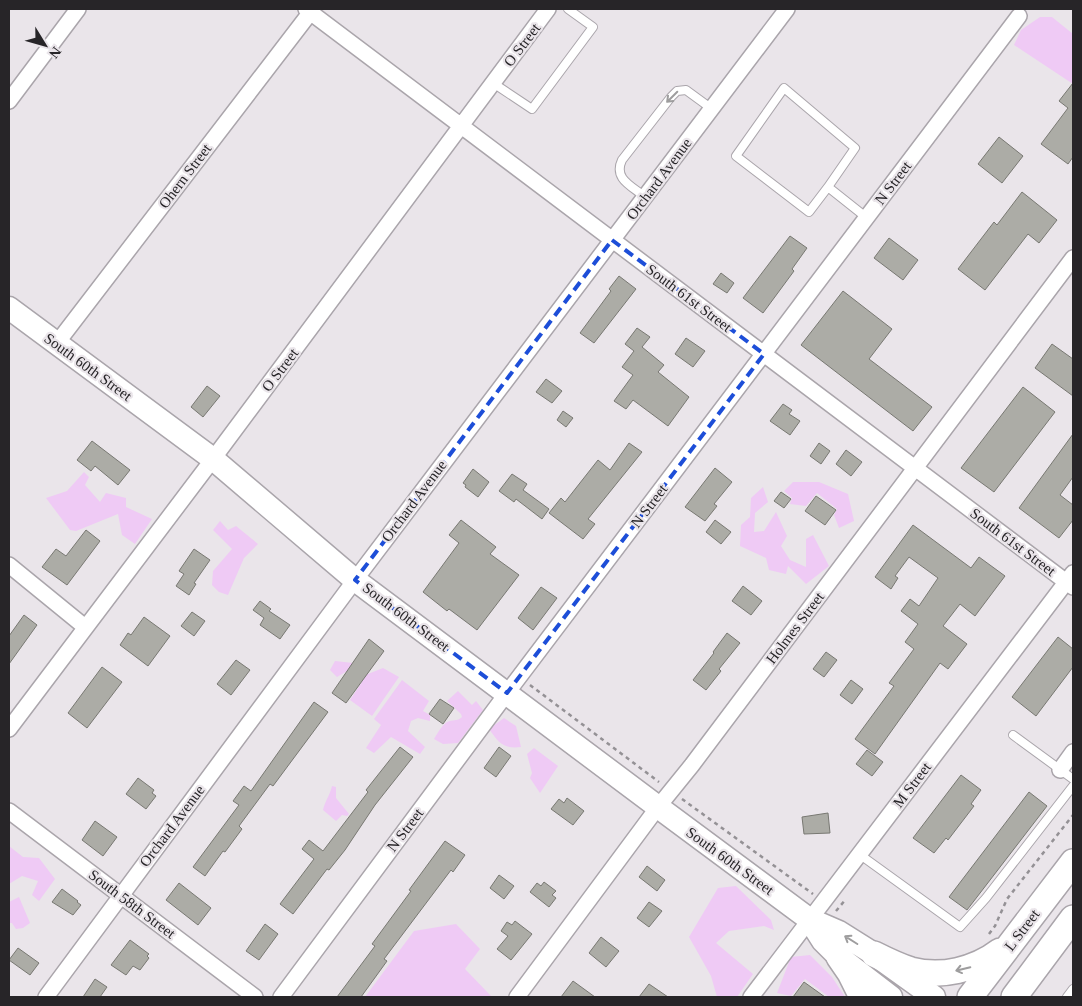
<svg xmlns="http://www.w3.org/2000/svg" width="1082" height="1006" font-family="Georgia,serif">
  <style>
    .green { fill: #efcaf5 }
    .building { fill: #acaca6; stroke: #787872 }
    .lines { fill: none; stroke-linecap: round; stroke-linejoin: round }
    .lane-casing { stroke: #aaa5ab; stroke-width: 10 }
    .street-casing { stroke: #aaa5ab; stroke-width: 18 }
    .secondary-casing { stroke: #aaa5ab; stroke-width: 25 }
    .primary-casing { stroke: #aaa5ab; stroke-width: 28 }
    .path { stroke: #949195; stroke-width: 2.5; stroke-dasharray: 4 4; stroke-linecap: butt }
    .lane { stroke: #fff; stroke-width: 8 }
    .street { stroke: #fff; stroke-width: 15 }
    .secondary { stroke: #fff; stroke-width: 22 }
    .primary { stroke: #fff; stroke-width: 25 }
    .oneway { stroke: #9e9d9e }
    .marked { fill: none; stroke: #1d4ed8; stroke-width: 4; stroke-dasharray: 10 6; stroke-linejoin: round }
    .labels { text-anchor: middle; dominant-baseline: central; stroke-width: 4.5; stroke-linejoin: round; paint-order: stroke }
    .street-label { font-size: 15px; fill: #272528; stroke: #eae5ea }
  </style>
  <rect width="100%" height="100%" fill="#eae5ea"/>
  <!-- green -->
  <path class="green" d="M1040 17H1052L1073 34V84L1014 45 1021 30Z
    M84 472 89 477 85 485 100 502 106 493 126 498V507L152 519 135 544 122 535 118 514 76 531 70 530 46 498 67 491Z
    M793 482H819L848 494 854 521 839 528 834 515 837 509 817 493 806 506 790 504 792 498 784 491Z
    M763 487 768 502 755 513 754 532 764 531 776 512 787 536 781 546 790 560 806 567V539L813 535 829 566 806 584 788 566 786 574 769 570 766 558 740 546 741 525 750 517 751 498Z
    M220 521 228 530 236 526 258 544 244 558 228 595 219 592 212 585 213 571 232 549 213 530Z
    M335 661 353 663 368 674 383 668 399 677 372 716 350 700 362 682 347 671 337 677 330 670Z
    M402 680 429 701 423 711 430 715V721L418 718 411 721 408 731 425 747 420 754 391 737 374 753 366 748 381 725 374 719Z
    M458 691 472 705 476 701 483 710 458 743 443 744 434 739C437 734 442 725 447 722 452 719 457 722 462 717L461 714 447 701Z
    M504 718 516 726 521 747C503 749 499 743 489 729Z
    M534 748 558 766 540 793 530 778 532 773 527 754Z
    M332 786 336 787V798L349 814 347 816 342 815 336 821 323 810C325 801 330 795 332 786Z
    M9 846 23 857 39 858 55 879 39 901 32 895 38 881 22 876 9 884Z
    M736 886 771 920 774 930 764 926 729 931 716 943 753 974 737 997H717L711 976 689 937 718 888Z
    M19 897 30 923 23 928 16 929 12 923H9V902Z
    M456 924 480 949 465 969 492 997H365L414 931Z
    M810 955 832 977 845 997H829L805 979 791 996 777 993 791 957Z"/>
  <!-- building -->
  <path class="building" d="M1073 83V157L1068 164 1041 144 1068 108 1059 101Z
    M999 137 1023 156 1002 183 978 164Z
    M1022 192 1057 220 1039 243 1028 234 985 290 958 269 994 222 997 225Z
    M790 236 807 248 792 269 794 271 763 313 743 298Z
    M889 238 918 260 903 280 874 258Z
    M721 273 734 283 727 293 713 284Z
    M619 276 636 289 594 343 580 333 611 291 609 289Z
    M843 291 892 329 869 359 932 407 913 431 801 345Z
    M637 328 650 337 642 347 664 365 658 372 689 397 668 426 633 400 626 409 614 401 633 375 622 367 634 351 625 344Z
    M686 338 705 351 693 367 675 354Z
    M1052 344 1073 359V396L1035 368Z
    M546 379 562 391 552 403 536 392Z
    M207 386 220 396 203 417 191 407Z
    M1023 387 1055 412 994 492 961 468Z
    M783 404 792 410 789 414 800 421 790 435 770 421Z
    M563 411 573 418 566 427 557 420Z
    M1073 434V477L1060 495 1073 505V520L1059 538 1019 508Z
    M92 441 130 470 118 485 95 466 91 471 77 460Z
    M629 443 642 452 588 519 595 524 583 539 549 513 561 498 565 502 598 460 610 470Z
    M819 443 830 451 821 464 810 456Z
    M846 450 862 462 851 476 836 464Z
    M715 468 732 482 714 504 717 506 705 521 685 507Z
    M473 469 489 482 478 497 465 487 466 485 463 483Z
    M512 474 527 484 523 490 549 509 542 519 516 499 514 502 499 491Z
    M781 492 791 499 784 508 774 501Z
    M816 496 836 510 825 525 805 511Z
    M461 520 496 547 490 554 519 575 477 630 449 609 447 611 423 592 459 543 449 535Z
    M715 520 731 532 721 544 706 532Z
    M913 525 971 568 979 557 1005 576 975 616 960 604 943 626 967 644 948 669 940 663 875 754 855 739 894 686 889 683 914 649 905 642 918 624 901 611 910 599 919 606 938 578 909 557 895 576 898 578 891 589 875 577Z
    M86 530 100 541 67 585 42 567 56 549 66 556Z
    M194 549 210 560 194 583 196 584 189 595 176 586 184 574 179 571Z
    M743 586 762 601 751 615 732 601Z
    M541 587 557 598 533 630 518 618Z
    M260 601 271 609 269 611 290 625 280 639 260 625 264 618 253 610Z
    M192 612 205 621 194 636 181 626Z
    M24 615 37 625 9 664V636Z
    M144 617 170 636 148 666 120 645 128 633 131 635Z
    M727 633 740 643 719 669 721 671 706 690 693 680 714 653 713 652Z
    M1058 637 1073 649V667L1036 716 1012 697Z
    M369 639 384 651 346 703 332 693Z
    M826 652 837 660 824 677 813 669Z
    M236 660 250 670 231 695 217 684Z
    M102 667 122 682 87 728 68 713Z
    M851 680 863 689 852 704 840 695Z
    M440 699 454 708 443 724 429 714Z
    M314 702 328 712 273 786 270 784 239 826 242 829 225 852 223 851 205 876 193 867 239 805 233 801 244 786 251 791Z
    M400 747 413 757 375 805 345 850 329 870 327 869 293 914 280 904 314 859 302 849 309 840 323 851 368 792 366 790Z
    M499 747 511 756 496 777 484 768Z
    M867 750 883 762 872 776 856 764Z
    M961 775 981 790 971 804 974 806 948 840 946 838 934 853 913 838Z
    M138 778 154 790 152 793 156 796 146 809 126 794Z
    M1029 792 1047 806 967 910 949 897Z
    M567 798 584 811 573 825 551 809 559 799 564 803Z
    M828 813 830 833 804 834 802 817Z
    M95 821 117 837 103 856 82 840Z
    M445 841 465 855 453 872 451 870 384 959 387 961 361 997H337L375 946 372 944 411 891 409 890Z
    M647 866 665 880 657 891 639 877Z
    M499 875 514 886 504 899 490 888Z
    M544 882 556 891 552 895 556 898 549 907 530 892 537 883 541 886Z
    M179 883 211 908 198 925 166 900Z
    M62 889 78 901 77 902 81 905 73 915 52 902Z
    M649 902 662 911 649 927 637 918Z
    M515 921 532 934 511 960 497 949 508 936 501 931 507 922 512 925Z
    M265 924 278 934 259 960 246 951Z
    M601 937 619 951 606 967 589 953Z
    M130 940 149 954 147 956 149 958 140 970 133 966 126 975 111 965Z
    M18 948 39 963 30 975 9 960Z
    M95 979 107 987 100 997H83Z
    M573 981 595 997H561Z
    M804 982 825 997H793Z
    M649 984 668 997H639Z"/>
  <g class="lines">
    <defs>
      <path id="lane" d="M493 83 532 109 593 27 568 9
        M828 187 855 148 784 88 736 156 809 212 828 187 867 218
        M645 197C632 186 613 179 622 160L671 97 677 91 686 90 712 109
        M1013 735 1073 779
        M859 854 960 927 986 898 1073 786
        M1067 997 1073 989"/>
      <path id="street" d="M306 9 1073 587
        M9 101 78 9
        M57 343 313 9
        M9 565 85 627
        M9 729 213 459 548 9
        M1060 770 1073 752
        M9 811 255 997
        M46 997 355 580 787 9
        M281 997 507 693 1019 16
        M517 997 658 807 692 765 1073 258
        M751 997 1073 573"/>
      <path id="secondary" d="M9 308 213 459 355 580 658 807 809 919 839 932 874 954 934 997
        M809 919 823 941 839 957 891 997"/>
      <path id="primary" d="M874 954C886 960 898 966 911 970 941 978 975 970 1000 951
        M839 957 850 973 862 997
        M970 997 1073 862
        M1014 997 1073 918"/>
    </defs>
    <!-- lane casing -->
    <use href="#lane" class="lane-casing"/>
    <!-- street casing -->
    <use href="#street" class="street-casing"/>
    <!-- secondary casing -->
    <use href="#secondary" class="secondary-casing"/>
    <!-- primary casing -->
    <use href="#primary" class="primary-casing"/>
    <!-- path -->
    <path class="path" d="M530 685 659 782
      M682 799 813 894
      M836 911 846 899
      M989 934 995 926 1007 899 1073 815"/>
    <!-- lane -->
    <use href="#lane" class="lane"/>
    <!-- street -->
    <use href="#street" class="street"/>
    <!-- secondary -->
    <use href="#secondary" class="secondary"/>
    <!-- primary -->
    <use href="#primary" class="primary"/>
  </g>
  <!-- one-way arrows -->
  <defs><path id="oneway-shaft" d="M-6 0H5M1.5-3L5.5 0L1.5 3" fill="none" stroke-width="1.6" stroke-linecap="round" stroke-linejoin="round" transform="scale(1.25)"/></defs>
  <g class="oneway">
    <use href="#oneway-shaft" transform="translate(672 97) rotate(135)"/>
    <use href="#oneway-shaft" transform="translate(851 940) rotate(-148)"/>
    <use href="#oneway-shaft" transform="translate(963 969) rotate(167)"/>
  </g>
  <!-- marked area -->
  <path class="marked" d="M612 240 764 354 507 693 355 580Z"/>
  <g class="labels">
    <!-- street labels -->
    <g class="street-label">
      <text transform="translate(522 45) rotate(-53)">O Street</text>
      <text transform="translate(185 176) rotate(-53)">Ohern Street</text>
      <text transform="translate(659 179) rotate(-53)">Orchard Avenue</text>
      <text transform="translate(893 183) rotate(-53)">N Street</text>
      <text transform="translate(689 298) rotate(37)">South 61st Street</text>
      <text transform="translate(88 367) rotate(36)">South 60th Street</text>
      <text transform="translate(280 370) rotate(-53)">O Street</text>
      <text transform="translate(414 501) rotate(-53)">Orchard Avenue</text>
      <text transform="translate(649 506) rotate(-53)">N Street</text>
      <text transform="translate(1013 542) rotate(37)">South 61st Street</text>
      <text transform="translate(406 617) rotate(37)">South 60th Street</text>
      <text transform="translate(795 628) rotate(-53)">Holmes Street</text>
      <text transform="translate(912 785) rotate(-53)">M Street</text>
      <text transform="translate(172 826) rotate(-53)">Orchard Avenue</text>
      <text transform="translate(405 830) rotate(-53)">N Street</text>
      <text transform="translate(730 861) rotate(36)">South 60th Street</text>
      <text transform="translate(132 904) rotate(37)">South 58th Street</text>
      <text transform="translate(1022 930) rotate(-53)">L Street</text>
    </g>
  </g>
  <!-- border -->
  <rect width="1082" height="1006" fill="none" stroke="#272528" stroke-width="20"/>
  <!-- north arrow -->
  <g transform="translate(45 45) rotate(127)" stroke="#eae5ea" stroke-width="4" paint-order="stroke">
  <path d="M0-4L9 19L0 12L-9 19Z" fill="#272528"/>
  <text y="-8" font-size="14" font-weight="bold" text-anchor="middle" fill="#272528">N</text>
  </g>
</svg>
